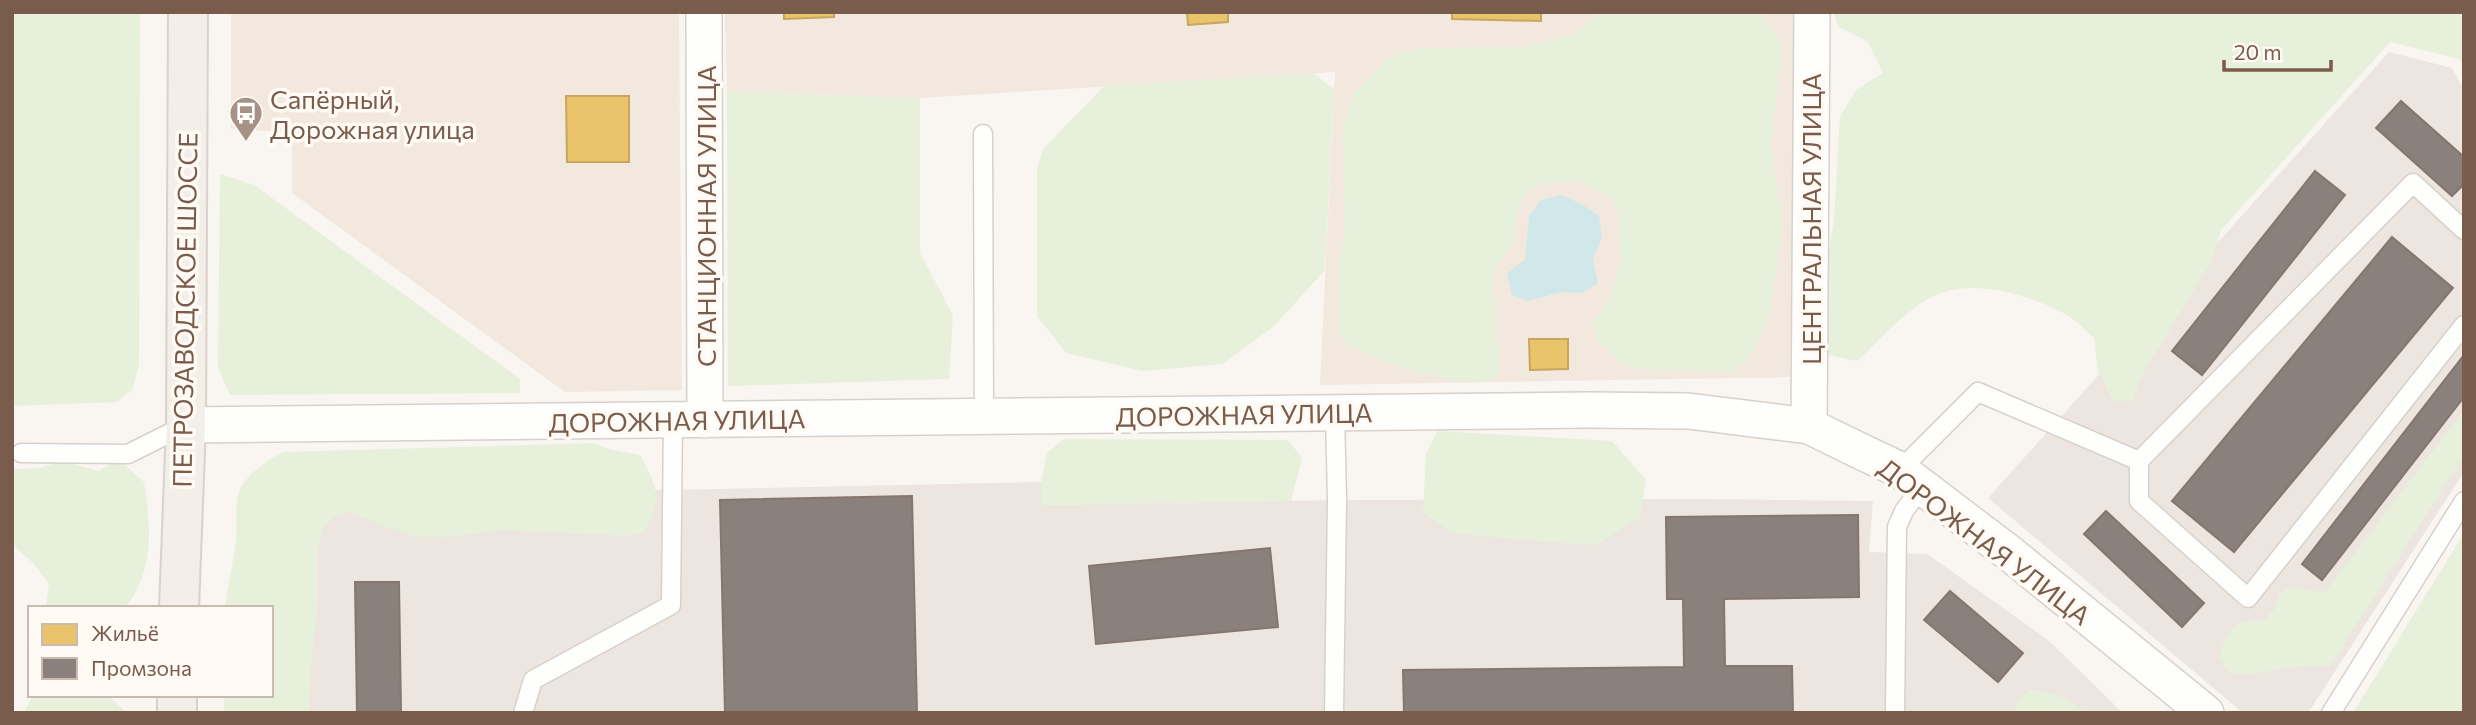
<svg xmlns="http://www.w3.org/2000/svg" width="2476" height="725" font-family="Commissioner,sans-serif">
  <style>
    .residential { fill: #f2e8de }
    .industrial { fill: #ede5e0 }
    .green { fill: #e7f0db }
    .water { fill: #d0e8ea }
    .homes { fill: #e9c46a; stroke: #c8a561; stroke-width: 2 }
    .industry { fill: #8a817c; stroke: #85766e; stroke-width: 2 }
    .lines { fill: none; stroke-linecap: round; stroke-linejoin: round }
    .lane-casing { stroke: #d7d1cb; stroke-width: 21 }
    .street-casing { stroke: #d7d1cb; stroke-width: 38 }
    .primary-casing { stroke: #dad1cc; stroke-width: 42 }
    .lane { stroke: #fefefd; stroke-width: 18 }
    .street { stroke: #fefefd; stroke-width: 35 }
    .primary { stroke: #f3eee8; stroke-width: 38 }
    .labels { text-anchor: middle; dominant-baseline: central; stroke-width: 7; stroke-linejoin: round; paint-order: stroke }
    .poi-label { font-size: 26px; fill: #7a5c4d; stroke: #fffaf3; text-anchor: start }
    .street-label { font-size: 26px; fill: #7a5c4d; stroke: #fffaf3 }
  </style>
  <rect width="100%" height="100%" fill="#f9f5f0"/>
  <!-- residential -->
  <path class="residential" d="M231 12H679L682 390 565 392 292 193V132L231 129Z
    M725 12H1796L1790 377 1320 385 1335 72 920 98 727 91Z"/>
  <!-- industrial -->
  <path class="industrial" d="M2389 52 2452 68 2464 90V472L2308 713H2243L1988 498Z
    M1041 482 1042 505 1337 500 1701 499 1873 501 1869 552 1927 554 2048 640 2123 713H290L294 498Z"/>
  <!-- green -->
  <path class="green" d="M12 12H140L139 365 132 390 117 402 12 406Z
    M1759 12 1776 34 1782 50 1771 147 1783 224 1770 312 1756 347 1746 362 1730 373 1639 369 1622 363 1596 340 1592 324 1610 298 1620 266 1619 215 1612 200 1581 180 1541 184 1527 193 1517 208 1515 242 1493 270 1499 374 1485 382 1450 380 1397 367 1349 346 1339 333 1340 262 1345 229 1344 124 1354 94 1387 59 1418 48 1521 47 1573 35 1599 13Z
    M1833 12H2464V66L2459 59 2390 42 2221 230 2211 262 2146 369 2138 384 2134 401H2113L2098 371 2094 338C2085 330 2076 320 2065 314 2030 295 1975 278 1936 295 1908 307 1880 340 1857 361L1824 354 1823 289 1834 219 1840 117 1856 90 1883 73 1868 42 1839 27Z
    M1313 73 1334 89 1325 270 1274 326 1223 364 1143 371 1066 353 1037 316V168L1044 148 1104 86Z
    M727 91 920 98V253L953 315 949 379 728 386Z
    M220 174 254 185 520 379V393L230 395 218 368Z
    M2464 410V455L2330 666 2295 667 2247 674 2229 673 2220 658C2224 631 2236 618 2263 621L2275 609 2280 593 2294 585 2310 591H2326Z
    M1437 431 1612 441 1646 480 1640 518 1596 545 1520 540 1452 533 1423 513 1426 454Z
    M1064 439 1288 440 1302 458 1291 501 1041 505V482L1047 453Z
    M594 443 608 449 640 455C658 489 663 497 644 532L627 536 501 530 447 537 410 536 349 512C338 515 329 518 323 529 315 545 319 581 318 599 315 637 309 674 309 713H224V695H271V608H225C227 588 232 569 235 549 238 533 235 516 237 500 239 479 266 460 284 452Z
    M118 459 144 482C151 527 155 570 125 608H46L49 584 33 563 12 544V469L39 468 63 461 99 471Z
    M2464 533V713H2353Z
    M2029 690C2052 691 2069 699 2087 713H2014L2017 701Z
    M33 695H108L127 713H24Z"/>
  <!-- water -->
  <path class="water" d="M1562 195 1581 204 1599 216 1602 237 1593 260 1598 283 1582 293 1562 292 1527 301 1512 295 1507 273 1525 260 1529 216 1541 200Z"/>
  <!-- homes -->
  <path class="homes" d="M784 12H834V17L784 19Z
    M1187 12H1228V22L1188 25Z
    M1452 12H1541V21L1452 19Z
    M566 96H629V162H567Z
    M1529 339H1568V369L1530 370Z"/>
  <!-- industry -->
  <path class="industry" d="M2401 101 2464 157V184L2452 196 2376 128Z
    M2315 171 2345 195 2202 375 2172 351Z
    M2392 237 2453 288 2234 552 2172 501Z
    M2464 355V397L2322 580 2302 564Z
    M912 496 917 713H725L720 500Z
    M2106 511 2204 603 2182 627 2084 534Z
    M1858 515 1859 597 1724 599 1725 666H1792L1793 713H1404L1403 670 1684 667 1683 599H1667L1666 517Z
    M1270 548 1278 627 1096 644 1089 566Z
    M355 582H399L401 713H357Z
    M1950 591 2023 653 1998 682 1924 620Z"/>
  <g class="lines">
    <defs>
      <path id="lane" d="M983 134 984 417
        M2464 230 2413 183 2139 461V501L2248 598 2464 325
        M21 453 128 454 186 425
        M1900 470 1978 392 2139 461
        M523 713 533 680 671 605 673 420
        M1334 713 1337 500 1335 413
        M1895 713 1897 527 1904 511 1922 487
        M2331 713 2464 501"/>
      <path id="street" d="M704 12 705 420
        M186 425 1588 410 1688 411 1809 426 1856 449 1900 470 2008 552 2206 713
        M1809 426 1812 12"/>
      <path id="primary" d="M179 608 186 425 188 12
        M177 713V695"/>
    </defs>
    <!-- lane casing -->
    <use href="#lane" class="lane-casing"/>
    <!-- street casing -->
    <use href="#street" class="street-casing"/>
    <!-- primary casing -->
    <use href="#primary" class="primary-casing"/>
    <!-- lane -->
    <use href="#lane" class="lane"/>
    <!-- street -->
    <use href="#street" class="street"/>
    <!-- primary -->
    <use href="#primary" class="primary"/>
  </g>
  <!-- icons -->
  <defs>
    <symbol id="bus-pin" viewBox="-11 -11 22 30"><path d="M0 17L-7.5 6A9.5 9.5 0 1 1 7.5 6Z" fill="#a69286" stroke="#fffaf3"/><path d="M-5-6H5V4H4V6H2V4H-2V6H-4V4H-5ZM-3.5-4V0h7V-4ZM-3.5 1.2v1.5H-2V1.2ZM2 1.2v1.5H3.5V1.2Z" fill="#fff"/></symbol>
  </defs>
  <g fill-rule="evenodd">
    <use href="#bus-pin" x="227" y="94" width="38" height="52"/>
  </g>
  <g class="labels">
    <!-- poi labels -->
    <g class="poi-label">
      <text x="270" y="98">Сапёрный,<tspan x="270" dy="30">Дорожная улица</tspan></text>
    </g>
    <!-- street labels -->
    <g class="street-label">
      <text transform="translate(705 216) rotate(-90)">СТАНЦИОННАЯ УЛИЦА</text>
      <text transform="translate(1810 219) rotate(-90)">ЦЕНТРАЛЬНАЯ УЛИЦА</text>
      <text transform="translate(184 310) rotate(-89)">ПЕТРОЗАВОДСКОЕ ШОССЕ</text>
      <text transform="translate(1244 414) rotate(-1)">ДОРОЖНАЯ УЛИЦА</text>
      <text transform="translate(677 420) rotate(-1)">ДОРОЖНАЯ УЛИЦА</text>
      <text transform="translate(1985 541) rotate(37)">ДОРОЖНАЯ УЛИЦА</text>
    </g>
  </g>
  <!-- border -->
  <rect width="2476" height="725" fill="none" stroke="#7a5c4d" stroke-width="28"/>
  <!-- legend -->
  <rect x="28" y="606" width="245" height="91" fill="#fffaf3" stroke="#cabbb1" stroke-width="2"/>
  <rect x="42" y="624" width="35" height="21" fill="#e9c46a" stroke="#cabbb1" stroke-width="2"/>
  <text x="91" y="641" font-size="21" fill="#7a5c4d">Жильё</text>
  <rect x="42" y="658" width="35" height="21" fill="#8a817c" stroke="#cabbb1" stroke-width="2"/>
  <text x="91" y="676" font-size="21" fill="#7a5c4d">Промзона</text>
  <!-- scale -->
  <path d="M2224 60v10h107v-10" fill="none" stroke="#7a5c4d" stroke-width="3.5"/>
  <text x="2234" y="60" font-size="21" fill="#7a5c4d" stroke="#fffaf3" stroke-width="5" paint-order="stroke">20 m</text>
</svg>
